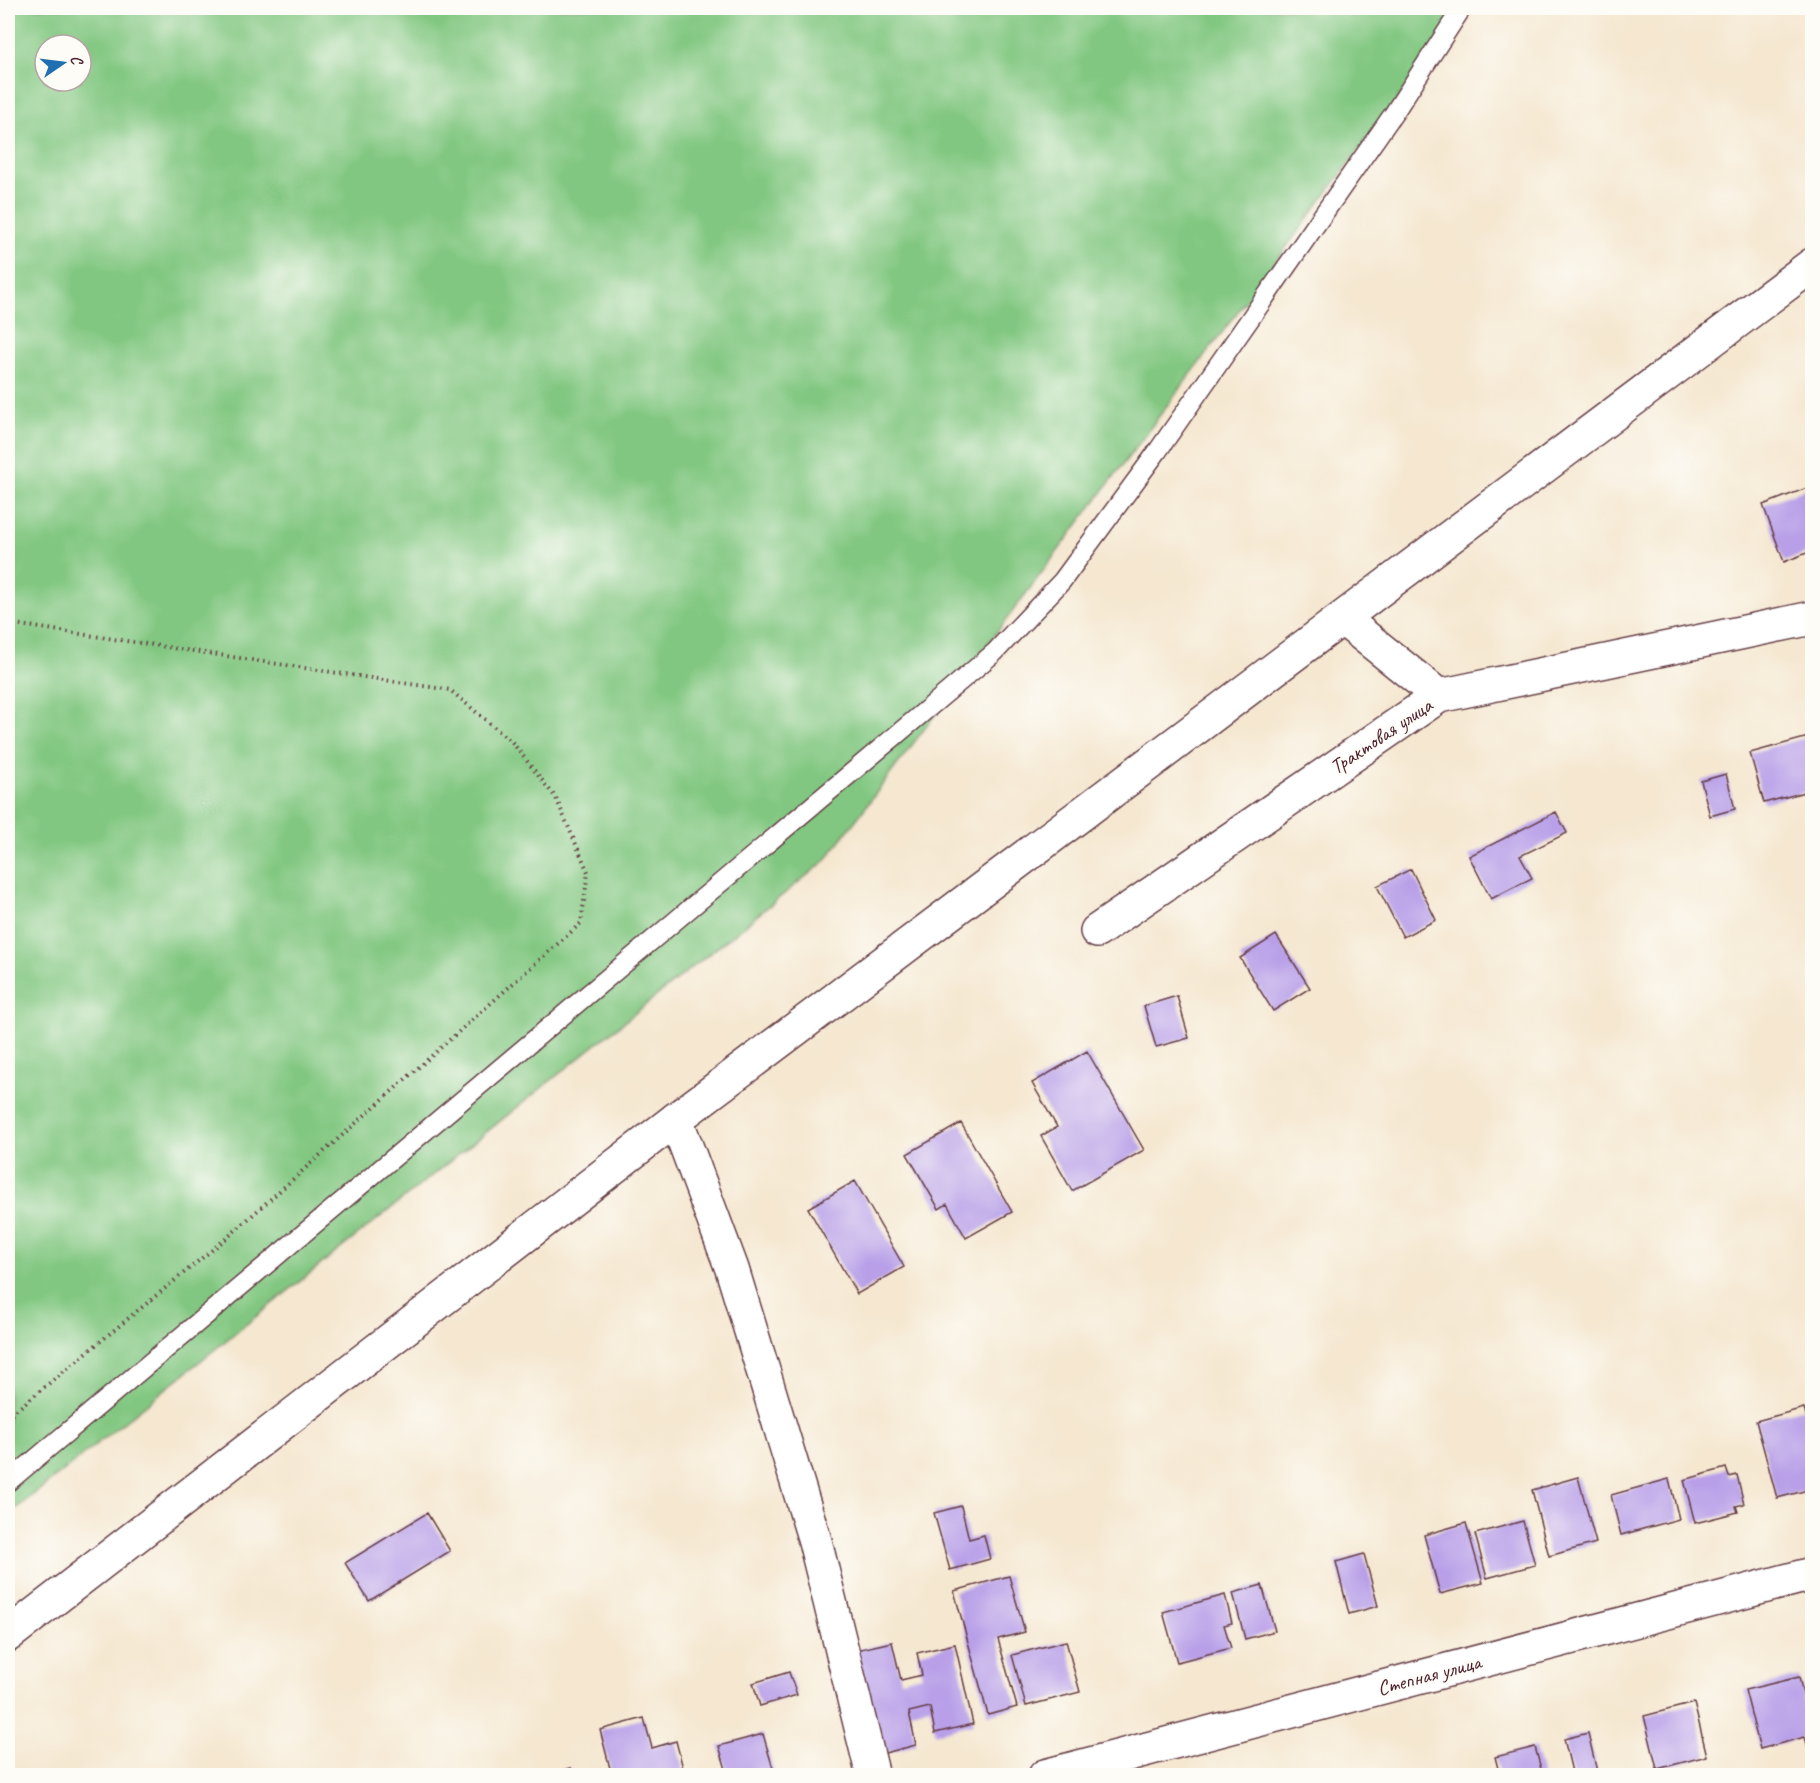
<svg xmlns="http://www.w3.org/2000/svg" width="1820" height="1783" font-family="Caveat,sans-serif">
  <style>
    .green { fill: #82c781; stroke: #667356; stroke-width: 1.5; fill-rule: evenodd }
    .building { fill: #b89fe8 }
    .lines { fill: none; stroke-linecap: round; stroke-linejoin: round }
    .service-casing { stroke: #643d44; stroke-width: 21 }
    .minor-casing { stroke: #643d44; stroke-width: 36 }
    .secondary-casing { stroke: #643d44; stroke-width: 36 }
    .path { stroke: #643d44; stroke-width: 4; stroke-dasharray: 1.5 4.5; stroke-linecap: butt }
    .service { stroke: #fff; stroke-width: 18 }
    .minor { stroke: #fff; stroke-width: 33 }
    .secondary { stroke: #fff; stroke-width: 33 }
    .labels { text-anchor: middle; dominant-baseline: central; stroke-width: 4.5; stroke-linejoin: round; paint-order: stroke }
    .street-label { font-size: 21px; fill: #4a1f2b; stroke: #fdfcf7 }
  </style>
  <rect width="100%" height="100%" fill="#fdfcf7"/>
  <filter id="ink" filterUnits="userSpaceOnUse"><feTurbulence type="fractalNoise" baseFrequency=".0167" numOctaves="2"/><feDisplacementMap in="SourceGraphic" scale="12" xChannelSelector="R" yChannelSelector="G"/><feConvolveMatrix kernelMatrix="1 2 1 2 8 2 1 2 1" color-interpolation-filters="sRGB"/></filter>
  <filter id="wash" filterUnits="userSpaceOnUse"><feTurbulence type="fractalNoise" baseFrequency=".008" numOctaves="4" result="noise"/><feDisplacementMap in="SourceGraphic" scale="24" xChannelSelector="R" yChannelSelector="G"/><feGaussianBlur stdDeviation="1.35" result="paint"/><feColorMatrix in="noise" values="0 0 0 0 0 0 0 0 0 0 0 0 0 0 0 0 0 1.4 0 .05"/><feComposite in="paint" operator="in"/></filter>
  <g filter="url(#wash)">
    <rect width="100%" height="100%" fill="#f5e7d0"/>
    <!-- green -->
    <path class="green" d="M8 8H1466L825 861 8 1515ZM45 45H81V81H45Z"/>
    <g id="blocks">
      <!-- building -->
      <path class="building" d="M1812 486V551L1784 562 1763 505Z
        M1812 736V790L1764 803 1750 753Z
        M1726 774 1735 809 1710 816 1701 781Z
        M1556 812 1567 833 1520 856 1532 878 1491 899 1469 856Z
        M1411 869 1436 920 1403 937 1377 886Z
        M1276 935 1310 988 1273 1011 1240 958Z
        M1177 996 1189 1038 1156 1047 1144 1006Z
        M1087 1051 1144 1150 1072 1191 1041 1136 1057 1127 1032 1083Z
        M961 1123 1012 1212 966 1238 947 1204 939 1209 907 1154Z
        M855 1181 904 1267 857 1294 808 1208Z
        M1804 1408 1812 1438V1489L1777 1498 1756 1421Z
        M1726 1468 1729 1477 1737 1475 1744 1504 1736 1506 1738 1512 1695 1523 1684 1480Z
        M1578 1477 1596 1543 1549 1556 1532 1490Z
        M1669 1479 1679 1519 1621 1535 1611 1495Z
        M961 1506 969 1539 984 1535 990 1559 950 1570 934 1513Z
        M427 1513 450 1551 369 1601 345 1563Z
        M1523 1521 1535 1565 1487 1578 1475 1534Z
        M1466 1523 1483 1583 1440 1594 1424 1535Z
        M1364 1554 1378 1606 1349 1614 1336 1562Z
        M1009 1576 1025 1632 998 1639 1017 1707 988 1715 954 1591Z
        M1262 1585 1275 1631 1245 1639 1233 1593Z
        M1225 1595 1232 1623 1224 1625 1231 1648 1177 1662 1163 1612Z
        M1066 1641 1080 1692 1026 1706 1012 1655Z
        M892 1642 901 1680 922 1675 917 1653 955 1644 973 1724 935 1733 930 1707 909 1712 916 1745 881 1754 856 1650Z
        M789 1672 797 1695 760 1706 753 1683Z
        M1799 1677 1809 1720H1812V1747L1808 1748 1805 1737 1760 1749 1745 1690Z
        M1694 1703 1707 1756 1657 1769 1644 1716Z
        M644 1718 652 1748 676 1741 685 1776H612L600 1730Z
        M1588 1733 1598 1776H1573L1564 1739Z
        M763 1734 774 1772 763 1776H728L719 1746Z
        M1535 1747 1543 1776H1500L1495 1757Z
        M571 1768 573 1776H546V1775Z"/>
    </g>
  </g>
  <g filter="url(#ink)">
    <use href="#blocks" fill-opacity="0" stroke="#643d44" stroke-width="1.5"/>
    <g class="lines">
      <defs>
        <path id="service" d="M8 1482 995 652 1062 581 1157 452 1394 113 1462 8"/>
        <path id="minor" d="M1343 619 1439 696
          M1097 931 1439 696 1812 618
          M676 1119 732 1269 815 1541 873 1776
          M1045 1776 1812 1574"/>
        <path id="secondary" d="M8 1635 676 1119 1812 265"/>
      </defs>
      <!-- service casing -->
      <use href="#service" class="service-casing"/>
      <!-- minor casing -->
      <use href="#minor" class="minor-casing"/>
      <!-- secondary casing -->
      <use href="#secondary" class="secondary-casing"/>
      <!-- path -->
      <path class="path" d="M8 623 450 690 512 742 556 798 588 872 581 923 229 1236 8 1417"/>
      <!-- service -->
      <use href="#service" class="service"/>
      <!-- minor -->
      <use href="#minor" class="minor"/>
      <!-- secondary -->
      <use href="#secondary" class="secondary"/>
    </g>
  </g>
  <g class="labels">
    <!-- street labels -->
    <g class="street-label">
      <text transform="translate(1381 736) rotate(-34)">Трактовая улица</text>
      <text transform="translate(1429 1675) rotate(-15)">Степная улица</text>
    </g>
  </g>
  <!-- margin -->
  <rect width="1820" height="1783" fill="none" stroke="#fdfcf7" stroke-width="30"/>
  <!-- north arrow -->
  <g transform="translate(63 63) rotate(76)"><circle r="28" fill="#fdfcf7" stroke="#b5a4a5" stroke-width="1.5"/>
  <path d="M0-4.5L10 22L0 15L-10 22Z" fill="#1f6fb2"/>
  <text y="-9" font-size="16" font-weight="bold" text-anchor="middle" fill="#4a1f2b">С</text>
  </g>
</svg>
